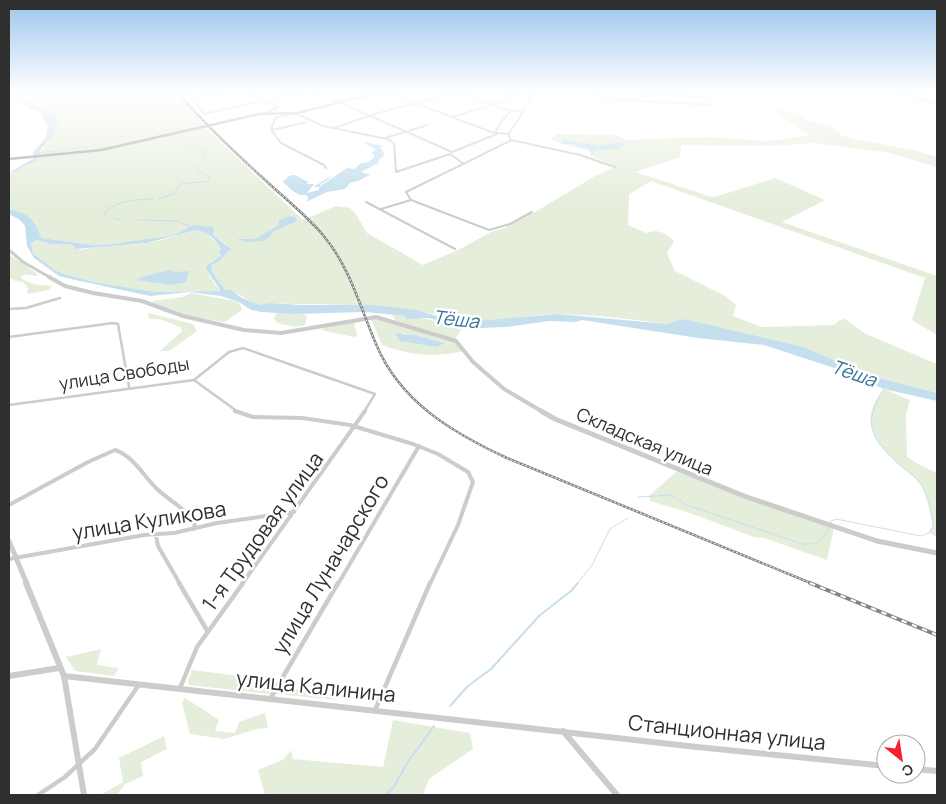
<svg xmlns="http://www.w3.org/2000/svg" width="946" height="804" font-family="Manrope,sans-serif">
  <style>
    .green { fill: #e5eedb; fill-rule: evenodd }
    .water { fill: #c6dfef; fill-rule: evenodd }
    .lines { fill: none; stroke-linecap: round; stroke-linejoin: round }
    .stream-far1 { stroke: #c6dfef; stroke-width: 1 }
    .stream { stroke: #c6dfef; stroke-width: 2 }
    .river { fill: #c6dfef; fill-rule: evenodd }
    .minor-far3 { stroke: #ccc; stroke-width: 2 }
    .minor-far2 { stroke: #ccc; stroke-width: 2.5 }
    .minor-far1 { stroke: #ccc; stroke-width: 4 }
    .minor { stroke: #ccc; stroke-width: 4.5 }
    .tertiary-far3 { stroke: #ccc; stroke-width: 3 }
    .tertiary-far2 { stroke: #ccc; stroke-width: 4 }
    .tertiary-far1 { stroke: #ccc; stroke-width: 5 }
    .tertiary { stroke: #ccc; stroke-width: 6 }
    .primary { stroke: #a7a7a7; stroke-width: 2.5 }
    .rail-far1-casing { stroke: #848484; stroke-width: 2.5 }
    .rail-casing { stroke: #848484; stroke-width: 4 }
    .rail-far1 { stroke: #fff; stroke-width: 1; stroke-dasharray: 2; stroke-linecap: butt }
    .rail { stroke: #fff; stroke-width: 2; stroke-dasharray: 5.5; stroke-linecap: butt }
    .primary-bridge { stroke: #a7a7a7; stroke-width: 2.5 }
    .labels { text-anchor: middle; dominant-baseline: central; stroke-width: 5; stroke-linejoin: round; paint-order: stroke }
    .street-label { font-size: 18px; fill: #2f2f2f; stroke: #fff }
    .water-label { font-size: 19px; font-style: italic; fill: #34729a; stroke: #fff }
    .near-street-label { font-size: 21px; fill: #2f2f2f; stroke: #fff }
  </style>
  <rect width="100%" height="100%" fill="#fff"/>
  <!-- green -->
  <path class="green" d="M12 92H174L211 133 303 220 336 206 350 208 357 216 367 233 423 265 460 249 491 232 504 228 535 212 597 175 616 166 593 157 592 152 551 140 557 134 615 135 626 140 708 137 769 141 811 135 748 95 770 109 798 114 803 119 815 123 830 125 841 135 853 139 914 150 937 157V167L889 153 816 143 766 146 681 145 680 157 635 172 712 197 718 196 775 178 825 200 782 222 937 276V335L912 320 925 278 651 181 629 194 628 225 646 233C659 229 664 232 674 241L667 253 675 271 725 296 736 305 733 316 762 327 834 325 840 320 845 319 866 334 937 364V393L868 375 804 347 689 320 681 319 668 324C632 319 595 315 559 314 528 314 500 323 468 319 429 314 390 306 349 305 324 304 299 305 274 303 269 303 264 306 259 305 247 302 237 290 225 290L212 274 210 265 229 252 227 245 213 235 214 230 187 228 174 235 112 244 92 245 42 238 38 234 36 223 29 217 20 212 9 209V173C15 172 18 169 23 166 43 158 40 149 54 135V127L51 112Z
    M196 230H203L220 246 221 249 219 252 221 255 210 262 209 276 220 291 155 292 94 282 64 274 53 269 33 253 31 243 38 240 50 244H72L80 250C99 246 119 245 139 244 157 243 178 234 196 230Z
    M9 254 39 275 35 276 26 274 21 276 22 279 33 284 53 286 48 290 27 294 28 288 23 282 15 281 9 277Z
    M191 293 239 302 242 310 225 322C204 319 169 313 152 301L183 297Z
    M148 313 193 324 197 331 169 351H160L182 331 180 327C169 323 162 318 149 319Z
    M277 313 302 314 307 316 305 325 295 327 277 323 274 318Z
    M392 315C416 317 438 321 461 325L464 326 455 339 463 351C435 358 408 355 382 345L371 319 385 320 436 336 400 326ZM403 333 442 342 436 347 405 342Z
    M356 321 354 326 358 335 354 337 321 330 324 328H315Z
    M884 389 910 400 906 415 907 457 920 465 937 473V537L929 533 933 526C931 513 928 496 921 485 918 479 910 474 904 469 878 445 855 424 884 389Z
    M676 472 691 475 834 528 827 560 764 538 754 537 690 513 650 501 649 496Z
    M101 649 97 665 119 668 114 676 75 671 66 657Z
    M192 670 265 679 272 688 270 694 189 685 188 680Z
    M279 686 312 692 339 700 275 694Z
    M185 698 219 720 215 731 235 733 239 722 265 713 268 728 257 729 224 739 190 734 182 703Z
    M393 720 470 733 473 749 429 779 423 795H265L258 770 284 759 291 750 293 759 383 767Z
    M164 736 167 749 141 762 143 776 125 784 117 795H100L123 782 119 758Z"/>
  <!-- water -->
  <path class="water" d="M9 92 18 93 21 98 51 112 55 115 58 125 54 127V135L41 149 39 157 34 162 24 166 17 171 9 173 34 158 33 152 47 136 46 134 48 126 43 119 44 115 30 109 9 95Z
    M562 141C583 140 596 150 618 142L625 144 617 149 594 150 593 156 591 155 590 149 583 148 574 144H561Z
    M365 142 383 146 380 148 384 153 383 157 379 159 378 163 361 172 370 175 358 181 350 183 345 189 327 192 306 202 308 199 307 195H300L294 192 283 182C295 168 298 179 309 182L306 184H314L307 193 319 190V187H313L333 175 329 179 321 184 319 187 347 168 354 169 361 163 370 162 369 161 374 158V155L372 153 376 149 367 145Z
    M9 209C18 211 29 214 35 223 38 228 38 233 42 238L92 245 112 244 174 235 193 225 213 227 214 230 213 235 231 249 218 262 211 265C211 274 220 282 225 290H231L242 298 259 305 271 303 301 305H374L416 310 440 317 449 316 489 320 557 314 668 324 681 319 689 320 804 347 868 375 937 393V401L884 389 837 369 764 345 698 338 582 320 576 322 549 321 507 327 478 328 468 327 428 318 407 319 405 316 365 312 293 314 262 312 251 310 239 302 221 296 190 292 150 296 71 279 59 276 34 258 27 246 25 226 20 220 9 214ZM196 230C205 230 217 240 221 249L219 252 221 255 206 266C208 276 217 282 220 291L155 292 94 282 64 274 53 269 33 253 31 243 37 240 50 244H72L76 249 147 243Z
    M290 216 295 217 297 221 273 232 270 237 263 241 247 242 236 239H255L279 225V220Z
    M169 270 175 272 189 271 186 282 170 285 136 280 142 277Z
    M395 333 414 335 445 343 436 347 405 342 400 341Z"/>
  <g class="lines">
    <!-- stream-far1 -->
    <path class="stream-far1" d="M39 153 87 147
      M158 199 174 194 180 184 209 181 210 177 201 173 198 168 205 161C203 152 198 147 189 146
      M105 215 104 213C118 200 135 200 153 199
      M113 218 121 220
      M138 220 176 221 190 226
      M638 497 671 495 687 505 802 544C816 545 824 541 829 527
      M830 524 831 521 836 519 921 536 929 533 933 526C931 511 928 494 919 482 915 476 908 472 902 467 873 441 860 425 884 389
      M577 584 592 565 610 529 628 518"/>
    <!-- stream -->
    <path class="stream" d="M450 706 468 686 491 669 540 615 571 591 578 583
      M386 795 395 785 407 763 434 726"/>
    <!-- river -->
    <path class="river" d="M25 101 26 103 9 104V102Z"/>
    <!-- minor-far3 -->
    <path class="minor-far3" d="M188 92 204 114 301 92
      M246 92 278 107 268 112
      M314 92 320 94
      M387 92 491 132 508 134
      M457 92 507 110 523 111
      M533 92 519 119 508 134 511 140 580 155 615 167
      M597 92 596 97 599 98 641 101
      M895 92 937 104
      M641 94 710 98 713 105 641 101Z
      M192 98 223 92
      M330 100 339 102 452 152
      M453 117 505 101 514 92
      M336 127 385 111 459 92
      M271 130 275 118 295 113 323 126 387 139 394 143 396 172 450 154
      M271 130 281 143 324 165 326 168
      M272 130 307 122
      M495 133 501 122 511 111
      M385 138 428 125
      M452 152 497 134
      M450 154 464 164
      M411 200 406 192 510 141
      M366 202 455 249
      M381 209 411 200 489 230 510 224 532 212"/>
    <!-- minor-far2 -->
    <path class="minor-far2" d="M9 309 26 308 60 298
      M9 337 113 323 118 324 129 387
      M194 380 238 412
      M9 405 194 380 229 352 243 348 375 394 364 412"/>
    <!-- minor-far1 -->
    <path class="minor-far1" d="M235 411 253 417 302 418 350 425 413 444 438 454 468 472 473 482 458 525 430 584
      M9 505 88 462 115 450C133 456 143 475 156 488 168 500 185 508 195 522L194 529
      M156 535 158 546 180 584
      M9 559 144 535 174 533 217 523 294 512
      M242 584 365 411
      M338 584 419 446"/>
    <!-- minor -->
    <path class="minor" d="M179 583 208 632
      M180 688 197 647 243 583
      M270 699 338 583
      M375 710 430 583
      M38 795 65 777 95 749 138 686"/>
    <!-- tertiary-far3 -->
    <path class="tertiary-far3" d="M9 250 23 262 51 278"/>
    <!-- tertiary-far2 -->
    <path class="tertiary-far2" d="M49 277 65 286 93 293 142 301 183 316 244 330 281 333 376 317 456 341 473 362 504 389 543 412"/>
    <!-- tertiary-far1 -->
    <path class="tertiary-far1" d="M541 411 555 419 744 496 877 541 937 553
      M9 541 27 584"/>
    <!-- tertiary -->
    <path class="tertiary" d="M26 583 64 676 84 795
      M9 676 59 668
      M64 676 697 747 886 766
      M563 731 617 795
      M916 769 937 771"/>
    <!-- primary -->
    <path class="primary" d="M259 114 297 113 381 92
      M9 159 101 150 145 140"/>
    <defs>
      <path id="rail-far1" d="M177 92C204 123 233 151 263 178 283 197 305 214 323 235 350 267 360 307 376 344 400 402 453 433 507 458L813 584"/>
      <path id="rail" d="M810 583 937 635"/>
    </defs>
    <!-- rail-far1 casing -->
    <use href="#rail-far1" class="rail-far1-casing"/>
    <!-- rail casing -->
    <use href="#rail" class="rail-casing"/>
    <!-- rail-far1 -->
    <use href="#rail-far1" class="rail-far1"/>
    <!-- rail -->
    <use href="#rail" class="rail"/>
    <!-- primary-bridge -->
    <path class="primary-bridge" d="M145 140 259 114"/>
  </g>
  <!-- sky -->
  <linearGradient id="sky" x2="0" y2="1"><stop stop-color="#9ac5eb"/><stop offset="0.45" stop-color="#fff"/><stop offset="1" stop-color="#fff" stop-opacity="0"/></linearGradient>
  <rect width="946" height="204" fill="url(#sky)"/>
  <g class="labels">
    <!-- street labels -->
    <g class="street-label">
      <text transform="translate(124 373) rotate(-9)">улица Свободы</text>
      <text transform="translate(645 441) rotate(23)">Складская улица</text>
    </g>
    <!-- water labels -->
    <g class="water-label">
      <text transform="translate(456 319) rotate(6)">Тёша</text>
      <text transform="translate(854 373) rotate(19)">Тёша</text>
    </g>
    <!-- near-street labels -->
    <g class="near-street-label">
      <text transform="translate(149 520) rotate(-9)">улица Куликова</text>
      <text transform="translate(262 531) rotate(-54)">1-я Трудовая улица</text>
      <text transform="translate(330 564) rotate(-59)">улица Луначарского</text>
      <text transform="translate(316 686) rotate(6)">улица Калинина</text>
      <text transform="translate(727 732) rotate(6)">Станционная улица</text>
    </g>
  </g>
  <!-- border -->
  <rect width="946" height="804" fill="none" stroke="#2f2f2f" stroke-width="20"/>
  <!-- north arrow -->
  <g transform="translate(901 759) rotate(150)"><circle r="24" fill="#ffffff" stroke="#acacac"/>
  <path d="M0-4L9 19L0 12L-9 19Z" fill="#f6212f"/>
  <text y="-8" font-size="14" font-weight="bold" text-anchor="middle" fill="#2f2f2f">С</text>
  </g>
</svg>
